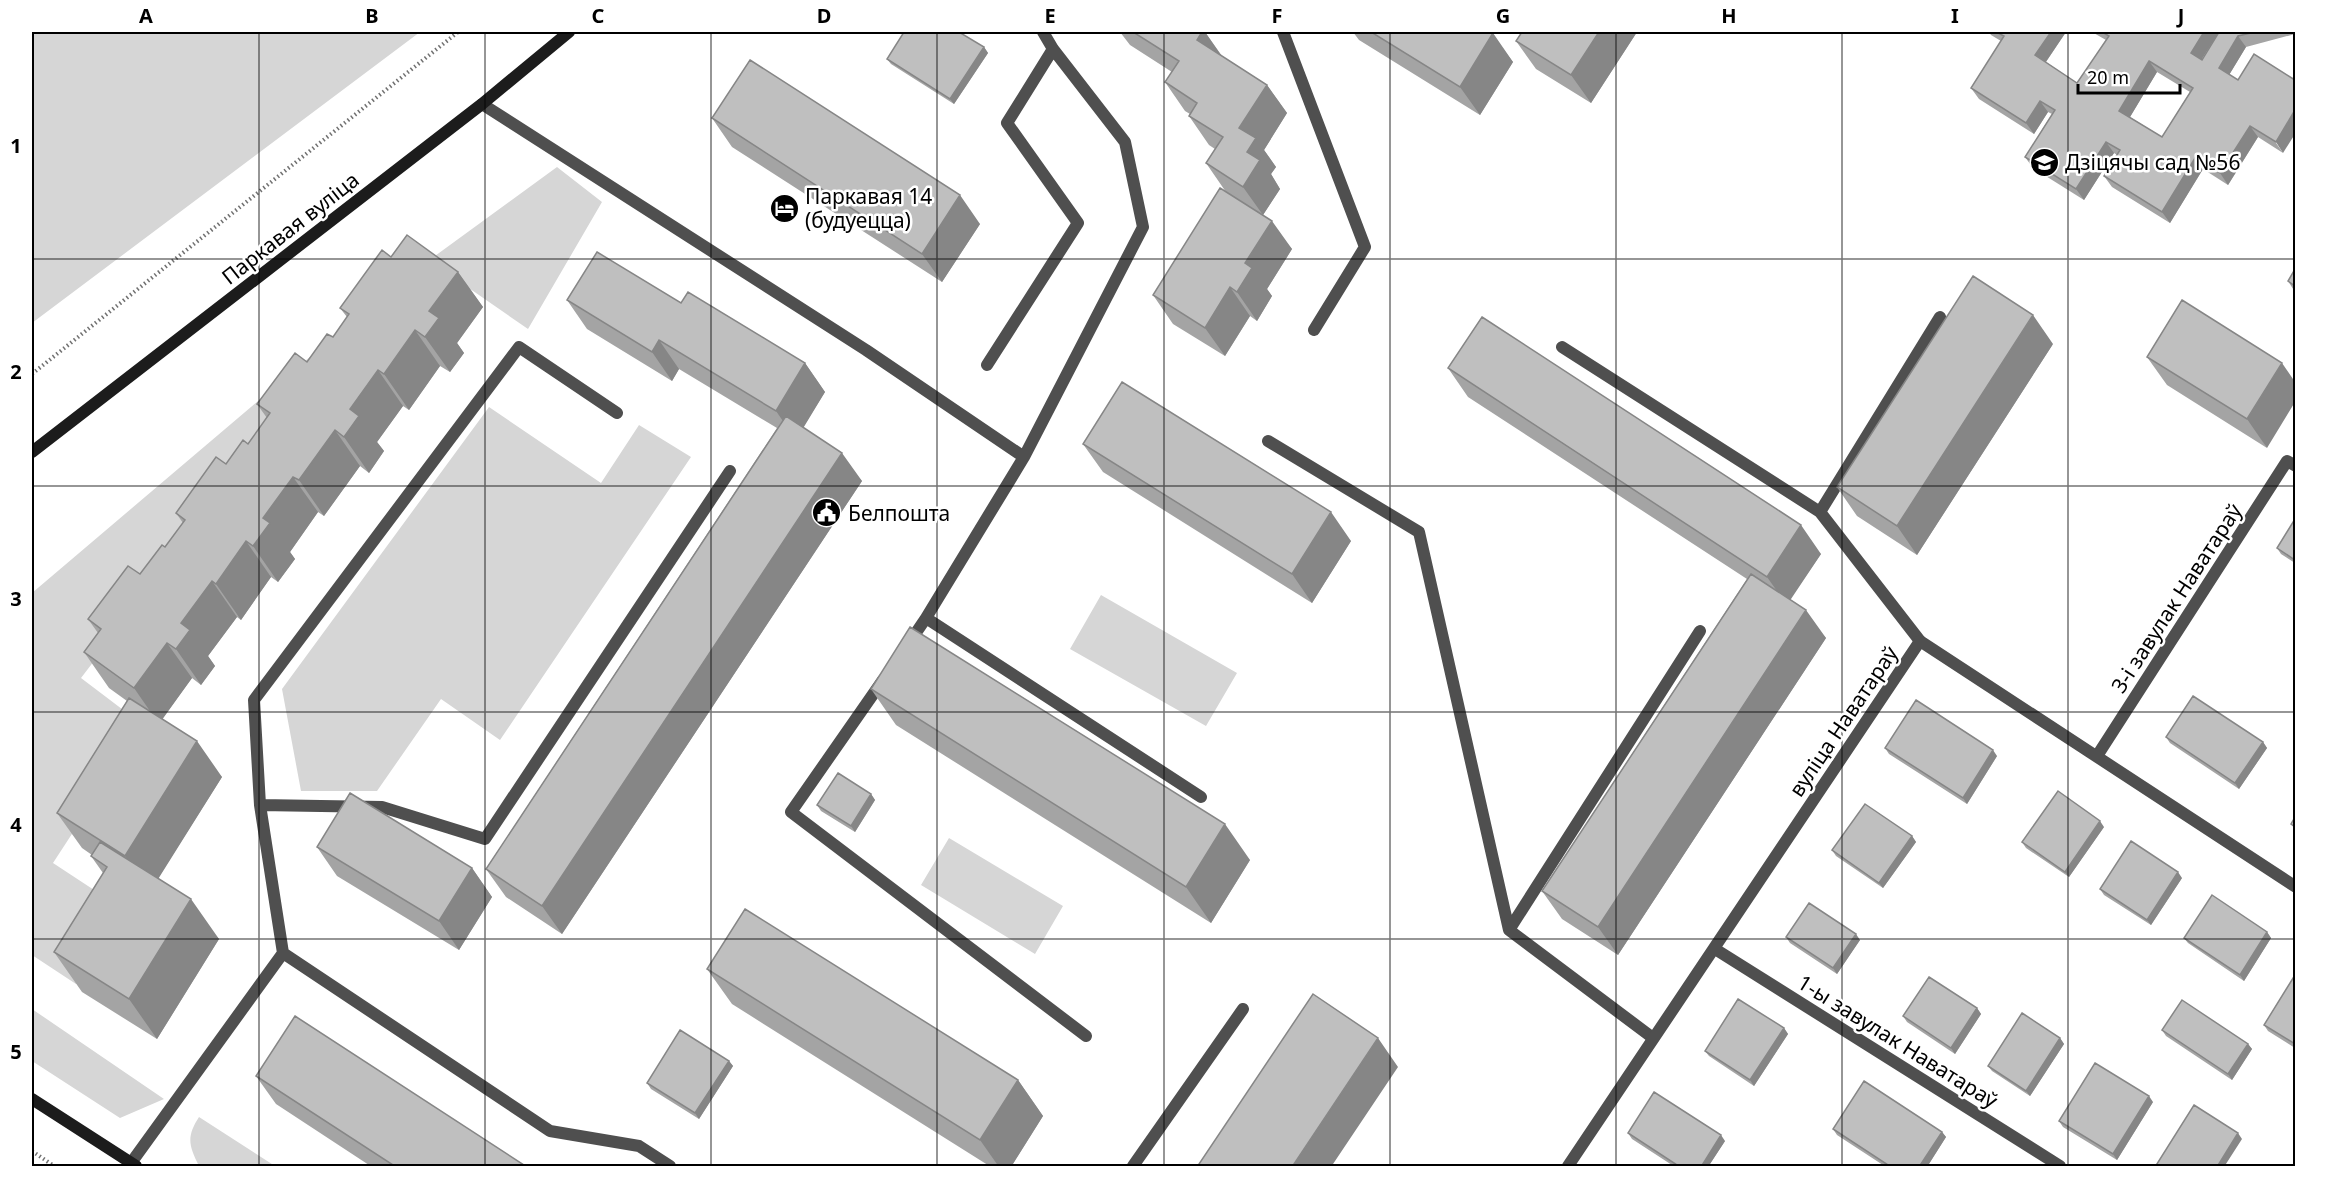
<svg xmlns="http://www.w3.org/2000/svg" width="2327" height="1198" font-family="'Noto Sans',sans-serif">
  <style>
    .green { fill: #d6d6d6 }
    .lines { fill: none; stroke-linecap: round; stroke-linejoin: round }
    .path { stroke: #717171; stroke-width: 4; stroke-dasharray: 1.5 3; stroke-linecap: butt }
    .lane { stroke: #4f4f4f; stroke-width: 12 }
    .street { stroke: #4f4f4f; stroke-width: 12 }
    .secondary { stroke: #1c1c1c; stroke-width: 12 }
    .wall { fill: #a4a4a4; fill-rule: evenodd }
    .shaded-wall { fill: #868686 }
    .building { fill: #bfbfbf; stroke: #868686; stroke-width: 1.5; fill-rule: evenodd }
    .grid { fill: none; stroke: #000; stroke-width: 1.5; stroke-opacity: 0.55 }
    .labels { text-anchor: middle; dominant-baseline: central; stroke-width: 5; stroke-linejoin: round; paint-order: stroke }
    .poi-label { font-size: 21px; fill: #000; stroke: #fff; text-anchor: start }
    .street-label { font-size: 21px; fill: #000; stroke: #fff }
    .neatline { fill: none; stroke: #000; stroke-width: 2 }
    .grid-label { font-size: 20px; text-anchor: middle; font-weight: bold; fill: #000 }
  </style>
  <rect width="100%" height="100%" fill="#fff"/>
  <!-- green -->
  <path class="green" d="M32 32H420L32 323Z
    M557 167 602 202 528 329 437 266 265 438 81 678 143 725 53 863 123 909 76 984 32 955V593L391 288Z
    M489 407 601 483 639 425 691 457 500 740 441 699 377 791H301L282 689Z
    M1101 595 1237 673 1206 726 1070 649Z
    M949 838 1063 906 1035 954 921 885Z
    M32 1009 164 1099 120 1118 32 1061Z
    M199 1117 275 1166H199C189 1146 186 1137 199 1117Z"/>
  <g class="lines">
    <!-- path -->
    <path class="path" d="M32 374 458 32
      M32 1151 54 1166"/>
    <!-- lane -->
    <path class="lane" d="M1283 32 1365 247 1314 330
      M482 104 866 350 1024 457 926 618 909 643
      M1562 347 1820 512 1920 641
      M987 365 1078 223 1007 123 1053 49
      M1268 441 1419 532 1509 930 1653 1038
      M1024 457 1143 227 1125 142 1053 49 1043 32
      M1820 512 1940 317
      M926 618 1201 797
      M883 680 791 812 1086 1036
      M260 805 254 700 519 347 617 413
      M1509 930 1700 631
      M283 953 550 1131 639 1146 670 1166
      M131 1163 283 953 260 805 382 807 485 839 730 471
      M1133 1166 1243 1009"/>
    <!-- street -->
    <path class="street" d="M2097 756 2287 461 2296 466
      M1715 949 2060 1166
      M1568 1166 1920 641 2296 887"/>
    <!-- secondary -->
    <path class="secondary" d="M32 452 482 104 569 32
      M32 1099 136 1166"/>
  </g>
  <!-- wall -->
  <path class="wall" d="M1120 32H1205L1222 56 1267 85 1287 113 1264 150 1276 167 1271 174 1280 189 1263 215 1292 249 1267 289 1272 296 1257 321 1250 316 1225 356 1173 324 1153 295 1226 192 1206 163 1215 149 1209 145 1189 116 1190 114 1185 111 1165 82 1172 72 1130 45Z
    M1353 32H1490L1513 62 1480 115 1359 40Z
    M1522 32H1637L1591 103 1536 69 1516 41Z
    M1989 32H2066L2046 62 2077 83 2106 40 2092 32H2219L2201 60H2202L2219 32H2295V34L2246 47 2229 75 2283 153 2258 137 2228 185 2203 169 2170 223 2112 187 2104 176 2117 155 2114 153 2084 200 2033 168 2025 157 2052 114 2048 112 2034 134 1979 99 1971 88 2001 41 1991 35ZM2157 72 2190 92 2162 137 2130 117Z
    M984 47 988 53 954 104 891 64 887 59Z
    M712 118 980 224 942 282 732 147Z
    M391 257 458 272 483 307 457 343 464 353 450 372 440 366 409 410 403 406 377 442 384 451 369 473 360 466 324 516 318 512 290 552 295 559 278 582 271 577 241 620 237 617 208 656 215 666 201 685 192 678 162 719 222 777 158 878 219 939 157 1039 82 992 54 952 103 873 91 856 92 855 82 848 57 813 127 701 109 688 84 652 98 633 88 619 140 574 165 547 183 523 176 513 226 464 248 444 267 418 257 404 307 362 333 337 347 317 340 308Z
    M2295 269V292L2288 281Z
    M567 300 681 303 805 363 825 392 803 427 862 481 562 934 506 897 486 869 777 428 679 369 672 381 587 329Z
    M2182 300 2267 448 2167 385 2147 357Z
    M2053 344 1917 555 1857 516 1837 487Z
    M1448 368 1821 554 1790 599 1826 638 1618 955 1562 919 1542 891 1747 579 1468 397Z
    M1083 444 1351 541 1312 603 1103 472Z
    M2295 519V563L2281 554 2277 548Z
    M871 689 1250 860 1211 923 896 725Z
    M2166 737 2263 742 2267 748 2239 789 2170 743Z
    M1885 748 1997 756 1967 804 1889 754Z
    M871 794 875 800 855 832 821 811 817 805Z
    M2104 827 2069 877 2026 848 2022 842Z
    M1912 836 1916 842 1883 888 1836 856 1832 850Z
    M317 847 472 868 492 897 459 950 337 876Z
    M2182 878 2151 925 2104 895 2100 889Z
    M2267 932 2271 938 2244 981 2188 943 2184 938Z
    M1786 937 1860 940 1837 974 1790 943Z
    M707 969 1018 1080 1043 1116 1011 1167H991L732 1004Z
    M2295 975V1048L2268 1031 2264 1025Z
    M1977 1008 1981 1014 1955 1054 1907 1022 1903 1016Z
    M1784 1028 1788 1034 1754 1086 1709 1056 1705 1051Z
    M2162 1030 2248 1044 2252 1049 2232 1080 2166 1036Z
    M2060 1038 2064 1044 2030 1096 1992 1071 1988 1066Z
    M729 1061 733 1066 699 1119 651 1089 647 1083Z
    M256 1076 527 1167H372L276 1104Z
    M2153 1102 2117 1160 2063 1127 2059 1121Z
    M1833 1129 1942 1132 1946 1137 1927 1167H1886L1837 1135Z
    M1628 1133 1725 1141 1708 1167H1675L1632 1139Z"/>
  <!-- shaded-wall -->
  <path class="shaded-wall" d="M1202 32H1205L1223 58 1197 40Z
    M1599 32H1637L1591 103 1571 75Z
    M2051 32H2066L2043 66 2035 55Z
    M2204 32H2219L2198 65 2191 53Z
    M1493 33 1513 62 1480 115 1460 87Z
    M2238 36 2246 47 2226 80 2219 68Z
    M984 47 988 53 954 104 950 99Z
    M2149 61 2157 72 2127 122 2119 111Z
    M1267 85 1287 113 1264 150 1276 167 1271 174 1280 189 1263 215 1243 187 1247 152 1239 128Z
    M2040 101 2048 112 2034 134 2026 123Z
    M2295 110V134L2283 153 2276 142Z
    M2250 126 2258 137 2228 185 2220 173Z
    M2106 142 2114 153 2084 200 2076 189Z
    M2195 158 2203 169 2170 223 2162 212Z
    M960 195 980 224 942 282 922 254Z
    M1272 221 1292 249 1267 289 1272 296 1257 321 1237 292 1245 263Z
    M458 272 483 307 457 343 464 353 450 372 425 337 429 311Z
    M1230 287 1250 316 1225 356 1205 328Z
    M2033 315 2053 344 1917 555 1897 526Z
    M415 330 440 366 409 410 384 374Z
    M659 340 679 369 672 381 652 352Z
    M805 363 825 392 796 440 776 411Z
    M2282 363 2295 382V402L2267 448 2247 419Z
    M378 370 403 406 377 442 384 451 369 473 344 437 350 409Z
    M335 430 360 466 324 516 299 480Z
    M842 453 862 481 562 934 542 906Z
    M293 477 318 512 290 552 295 559 278 582 253 546 263 518Z
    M1331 512 1351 541 1312 603 1292 574Z
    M1801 525 1821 554 1787 605 1767 577Z
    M246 541 271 577 241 620 216 584Z
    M212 581 237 617 208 656 215 666 201 685 176 649 181 623Z
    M1806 610 1826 638 1618 955 1598 927Z
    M167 643 192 678 159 724 134 688Z
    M197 741 222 777 150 892 125 856Z
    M2263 742 2267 748 2239 789 2235 783Z
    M1993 750 1997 756 1967 804 1963 798Z
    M871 794 875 800 855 832 851 826Z
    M2100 821 2104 827 2069 877 2065 872Z
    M1225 824 1250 860 1211 923 1186 887Z
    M1912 836 1916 842 1883 888 1879 883Z
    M472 868 492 897 459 950 439 921Z
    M2178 872 2182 878 2151 925 2147 920Z
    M191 899 219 939 157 1039 129 999Z
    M2267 932 2271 938 2244 981 2240 975Z
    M1856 934 1860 940 1837 974 1833 968Z
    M1977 1008 1981 1014 1955 1054 1951 1048Z
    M1784 1028 1788 1034 1754 1086 1750 1080Z
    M1378 1038 1398 1067 1331 1167H1292Z
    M2060 1038 2064 1044 2030 1096 2026 1091Z
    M2248 1044 2252 1049 2232 1080 2228 1074Z
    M729 1061 733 1066 699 1119 695 1113Z
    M1018 1080 1043 1116 1011 1167H999L980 1140Z
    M2149 1096 2153 1102 2117 1160 2113 1154Z
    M1942 1132 1946 1137 1927 1167H1919Z
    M2238 1133 2242 1139 2224 1167H2217Z
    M1721 1135 1725 1141 1708 1167H1701Z"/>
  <!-- building -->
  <path class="building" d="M904 32H959L984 47 950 99 887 59Z
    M1133 32H1202L1197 40 1267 85 1239 128 1256 138 1247 152 1260 160 1243 187 1206 163 1223 137 1189 116 1197 103 1165 82 1179 61Z
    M1371 32H1490L1493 33 1460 87Z
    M1522 32H1599L1571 75 1516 41Z
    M1996 32H2051L2035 55 2077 83 2109 36 2102 32H2204L2191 53 2202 60 2219 32H2255L2238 36 2219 68 2238 80 2254 54 2295 80V110L2276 142 2250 126 2220 173 2195 158 2162 212 2104 176 2120 150 2106 142 2076 189 2025 157 2055 110 2040 101 2026 123 1971 88 2004 36ZM2149 61 2193 88 2162 137 2119 111Z
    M750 60 960 195 922 254 712 118Z
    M1220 188 1272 221 1245 263 1252 268 1237 292 1230 287 1205 328 1153 295Z
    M407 235 458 272 429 311 439 318 425 337 415 330 384 374 378 370 350 409 359 416 344 437 335 430 299 480 293 477 263 518 270 523 253 546 246 541 216 584 212 581 181 623 190 630 176 649 167 643 134 688 84 652 101 629 88 619 128 566 140 574 162 545 165 547 185 520 176 513 216 457 226 464 243 440 248 444 270 413 257 404 295 353 307 362 327 334 333 337 349 314 340 308 382 250 391 257Z
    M597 252 681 303 688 292 805 363 776 411 659 340 652 352 567 300Z
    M2295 269V286L2288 281Z
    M1973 276 2033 315 1897 526 1837 487Z
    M2182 300 2282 363 2247 419 2147 357Z
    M1482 317 1801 525 1767 577 1448 368Z
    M1122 382 1331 512 1292 574 1083 444Z
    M786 416 842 453 542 906 486 869Z
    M2295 519V560L2277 548Z
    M1751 574 1806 610 1598 927 1542 891Z
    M910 627 1225 824 1186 887 871 689Z
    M2193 696 2263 742 2235 783 2166 737Z
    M129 698 197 741 125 856 57 813Z
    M1916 700 1993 750 1963 798 1885 748Z
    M838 773 871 794 851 826 817 805Z
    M2058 791 2100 821 2065 872 2022 842Z
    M350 793 472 868 439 921 317 847Z
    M1865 804 1912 836 1879 883 1832 850Z
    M2295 817V827L2291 824Z
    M2131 841 2178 872 2147 920 2100 889Z
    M100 842 191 899 129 999 54 952 107 867 91 856Z
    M2212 895 2267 932 2240 975 2184 938Z
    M1809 903 1856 934 1833 968 1786 937Z
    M745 909 1018 1080 980 1140 707 969Z
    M2295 975V1044L2264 1025Z
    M1929 977 1977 1008 1951 1048 1903 1016Z
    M1313 994 1378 1038 1292 1167H1197Z
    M1738 999 1784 1028 1750 1080 1705 1051Z
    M2182 1000 2248 1044 2228 1074 2162 1030Z
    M2022 1013 2060 1038 2026 1091 1988 1066Z
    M295 1016 527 1167H396L256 1076Z
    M680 1030 729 1061 695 1113 647 1083Z
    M2095 1063 2149 1096 2113 1154 2059 1121Z
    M1864 1081 1942 1132 1919 1167H1891L1833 1129Z
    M1654 1092 1721 1135 1701 1167H1680L1628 1133Z
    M2194 1105 2238 1133 2217 1167H2155Z"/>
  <!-- grid -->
  <path class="grid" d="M259 32V1166M485 32V1166M711 32V1166M937 32V1166M1164 32V1166M1390 32V1166M1616 32V1166M1842 32V1166M2068 32V1166M32 259H2296M32 486H2296M32 712H2296M32 939H2296"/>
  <!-- icons -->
  <defs>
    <symbol id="school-disc" viewBox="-11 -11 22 22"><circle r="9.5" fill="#000" stroke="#fff"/><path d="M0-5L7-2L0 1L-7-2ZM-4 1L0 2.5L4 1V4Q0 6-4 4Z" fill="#fff"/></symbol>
    <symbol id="hotel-disc" viewBox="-11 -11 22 22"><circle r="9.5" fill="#000" stroke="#fff"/><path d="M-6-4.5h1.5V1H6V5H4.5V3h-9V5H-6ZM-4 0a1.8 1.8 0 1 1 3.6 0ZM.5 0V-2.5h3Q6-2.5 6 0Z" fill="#fff"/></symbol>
    <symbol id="civic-disc" viewBox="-11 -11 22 22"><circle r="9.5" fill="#000" stroke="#fff"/><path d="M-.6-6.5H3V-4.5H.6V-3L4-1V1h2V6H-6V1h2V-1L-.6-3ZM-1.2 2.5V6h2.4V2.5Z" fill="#fff"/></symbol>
  </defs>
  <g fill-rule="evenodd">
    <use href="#school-disc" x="2028" y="146" width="33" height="33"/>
    <use href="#hotel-disc" x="768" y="192" width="33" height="33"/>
    <use href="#civic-disc" x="810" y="496" width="33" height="33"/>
  </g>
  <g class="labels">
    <!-- poi labels -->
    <g class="poi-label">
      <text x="2065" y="162">Дзіцячы сад №56</text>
      <text x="805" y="196">Паркавая 14<tspan x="805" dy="24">(будуецца)</tspan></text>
      <text x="848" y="513">Белпошта</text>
    </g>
    <!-- street labels -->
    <g class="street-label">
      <text transform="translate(290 228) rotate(-38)">Паркавая вуліца</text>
      <text transform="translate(2176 598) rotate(-57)">3-і завулак Наватараў</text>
      <text transform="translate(1843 721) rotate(-56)">вуліца Наватараў</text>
      <text transform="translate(1898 1041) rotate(32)">1-ы завулак Наватараў</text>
    </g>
  </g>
  <!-- border -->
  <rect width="2327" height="1198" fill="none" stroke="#ffffff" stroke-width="66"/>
  <!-- scale -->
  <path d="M2078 84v9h102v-9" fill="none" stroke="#000000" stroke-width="3"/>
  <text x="2087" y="84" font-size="18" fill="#000000" stroke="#ffffff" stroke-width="4.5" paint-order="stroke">20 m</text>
  <rect x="33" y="33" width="2261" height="1132" class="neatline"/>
  <g class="grid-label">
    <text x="146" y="23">A</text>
    <text x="372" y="23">B</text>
    <text x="598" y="23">C</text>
    <text x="824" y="23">D</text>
    <text x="1050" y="23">E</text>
    <text x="1277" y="23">F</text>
    <text x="1503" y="23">G</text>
    <text x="1729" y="23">H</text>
    <text x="1955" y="23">I</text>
    <text x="2181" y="23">J</text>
    <text x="16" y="153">1</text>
    <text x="16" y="379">2</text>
    <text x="16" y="606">3</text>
    <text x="16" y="832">4</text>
    <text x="16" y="1059">5</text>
  </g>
</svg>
